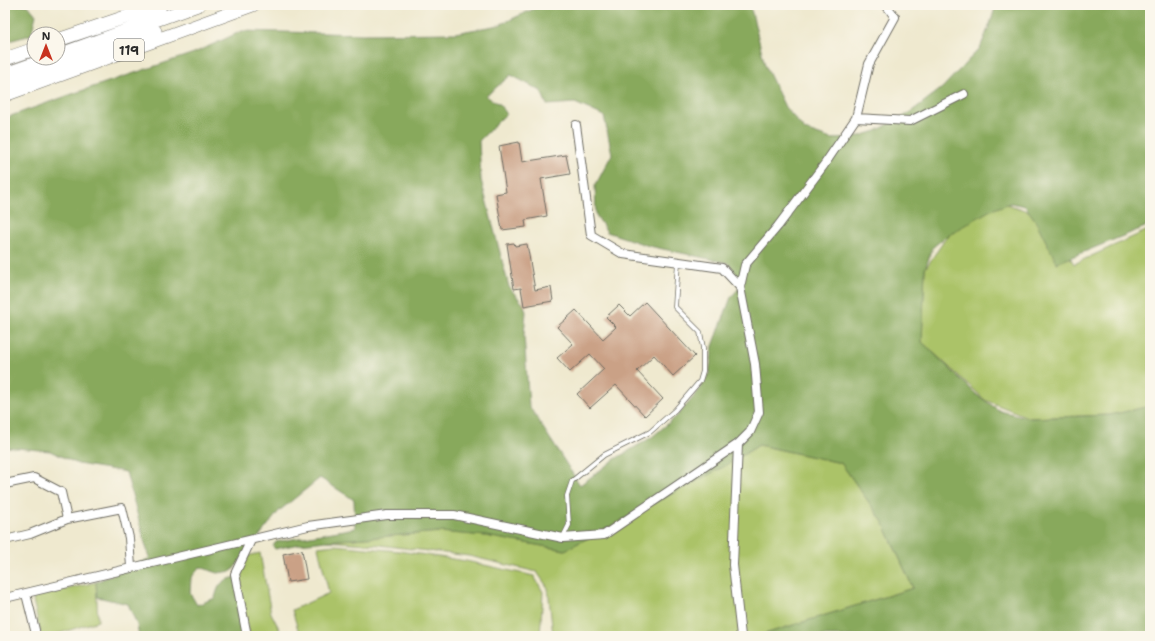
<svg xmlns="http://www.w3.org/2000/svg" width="1155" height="641" font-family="'Shantell Sans',sans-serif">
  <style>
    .green { fill: #abc368; stroke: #6b774a }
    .forest { fill: #88a95c; stroke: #5a6a44; fill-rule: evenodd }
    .building { fill: #caa186 }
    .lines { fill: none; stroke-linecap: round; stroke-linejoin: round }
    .service-casing { stroke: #706e64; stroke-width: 5.5 }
    .minor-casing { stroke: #706e64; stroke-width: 10 }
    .trunk-casing { stroke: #706e64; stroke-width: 14 }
    .service { stroke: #fff; stroke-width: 4 }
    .minor { stroke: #fff; stroke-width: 8 }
    .trunk { stroke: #fff; stroke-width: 13 }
    .labels { text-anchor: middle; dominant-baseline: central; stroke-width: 3; stroke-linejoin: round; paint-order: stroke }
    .shield { fill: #fbf7ec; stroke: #696865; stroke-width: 1 }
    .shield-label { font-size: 13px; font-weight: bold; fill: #2b2b2b }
  </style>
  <rect width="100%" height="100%" fill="#fbf7ec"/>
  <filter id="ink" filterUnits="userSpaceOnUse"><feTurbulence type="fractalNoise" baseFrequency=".025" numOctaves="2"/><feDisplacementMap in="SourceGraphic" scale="8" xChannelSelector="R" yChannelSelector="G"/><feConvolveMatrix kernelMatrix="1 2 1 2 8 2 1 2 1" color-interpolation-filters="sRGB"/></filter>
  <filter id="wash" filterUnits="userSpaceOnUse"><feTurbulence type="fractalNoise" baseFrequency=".012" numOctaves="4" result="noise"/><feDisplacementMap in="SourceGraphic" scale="16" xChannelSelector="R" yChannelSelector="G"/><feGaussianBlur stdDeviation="0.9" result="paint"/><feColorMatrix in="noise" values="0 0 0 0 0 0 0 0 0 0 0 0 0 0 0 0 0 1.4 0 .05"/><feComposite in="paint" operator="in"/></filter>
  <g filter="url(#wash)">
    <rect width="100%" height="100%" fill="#efe9cf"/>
    <!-- green -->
    <path class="green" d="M998 201 1048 218 1074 264 1150 229V409L1110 415 1030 418 985 400 922 342 925 269 948 235Z
      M759 445 841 463 883 522 913 588 758 636H553L548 588 537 572 469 556 379 545 327 541 440 532 486 536 565 550 725 466Z
      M334 545 399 551 466 561 534 576 543 592 540 636H300L292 610 329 593 318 547Z
      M260 553 271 613 283 636H250L237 578 247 556Z
      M96 582 98 621 51 636H41L33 600 35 597Z"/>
    <!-- forest -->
    <path class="forest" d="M5 5H28L36 15 31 35 5 42Z
      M542 5H750L765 65 785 107 805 130 831 139 853 138 876 131 908 114 942 88 980 48 990 24 996 5H1150V225L1057 263 1035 220 1025 206 1010 203 989 211 948 235 933 247 925 269 922 342 977 395 1000 411 1030 418 1110 415 1150 406V636H758L913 588 883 522 841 463 759 445 725 466 565 550 486 536 440 532 327 541 299 544 275 549 273 546 276 542 355 528 354 500 320 478 279 511 232 571 218 573 200 567 191 578 190 593 197 605 215 598C219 583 221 581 236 577L247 636H139L137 625 128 604 97 597 96 582 150 558 146 547 126 472 78 464 50 451 5 447V118L75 93 194 53 242 31 363 34 455 33 499 25ZM511 75 541 91 547 105 575 103 604 116 612 154 595 186 596 215 607 232 649 246 728 263 743 284 731 297 713 346 709 374 697 393 678 415 652 437 615 459 580 485 529 406 524 335 526 312 524 305 509 287 481 180 479 141 506 114 500 105 486 96Z"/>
    <g id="blocks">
      <!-- building -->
      <path class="building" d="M519 142 522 162 566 155 570 174 541 179 547 216 525 220 526 227 502 230 496 194 506 192 499 146Z
        M514 243 515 246 527 244 535 290 551 287 553 301 524 306 521 288 514 289 507 244Z
        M645 302 695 356 673 376 654 355 637 371 663 399 645 416 616 385 590 408 577 394 604 369 590 354 570 372 557 358 573 344 557 327 576 310 603 339 616 327 606 317 619 305 630 316Z
        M302 550 307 579 288 582 283 554Z"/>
    </g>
  </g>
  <g filter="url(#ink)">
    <use href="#blocks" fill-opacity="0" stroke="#706e64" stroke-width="1"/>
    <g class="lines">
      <defs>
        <path id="service" d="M563 537 569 525 567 496 572 481 604 455 650 432 675 410 700 381 703 371V348L700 332 675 307 678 262"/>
        <path id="minor" d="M856 118 910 121 964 94
          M576 125 591 235 623 254 722 268 740 287
          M738 444 733 565 741 636
          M5 484 34 478 61 492 67 519 122 508 129 538 131 567
          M5 540 30 534 67 519
          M26 594 35 630
          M5 598 308 526 387 515H454L563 538 604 535 738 444 750 432 759 412 755 364 740 287 745 265 778 226 824 165 856 118 869 64 895 17 886 5
          M247 636 235 574 251 540"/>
        <path id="trunk" d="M58 40 161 5
          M58 55 198 5
          M5 59 34 49
          M5 74 50 58
          M5 85 155 31
          M5 95 253 5"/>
      </defs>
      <!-- service casing -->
      <use href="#service" class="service-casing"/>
      <!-- minor casing -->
      <use href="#minor" class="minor-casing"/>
      <!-- trunk casing -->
      <use href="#trunk" class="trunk-casing"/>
      <!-- service -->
      <use href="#service" class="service"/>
      <!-- minor -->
      <use href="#minor" class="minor"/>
      <!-- trunk -->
      <use href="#trunk" class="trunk"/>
    </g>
  </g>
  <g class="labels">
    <!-- shield labels -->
    <rect class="shield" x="114" y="39" width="30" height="22" rx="3"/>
    <g class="shield-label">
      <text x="129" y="50">119</text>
    </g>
  </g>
  <!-- margin -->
  <rect width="1155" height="641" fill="none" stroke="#fbf7ec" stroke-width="20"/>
  <!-- north arrow -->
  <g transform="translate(46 46)"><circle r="19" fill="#fbf7ec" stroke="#a8a59f"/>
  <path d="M0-3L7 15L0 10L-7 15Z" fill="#c8321e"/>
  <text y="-6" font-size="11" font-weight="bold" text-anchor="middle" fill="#2b2b2b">N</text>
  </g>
</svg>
